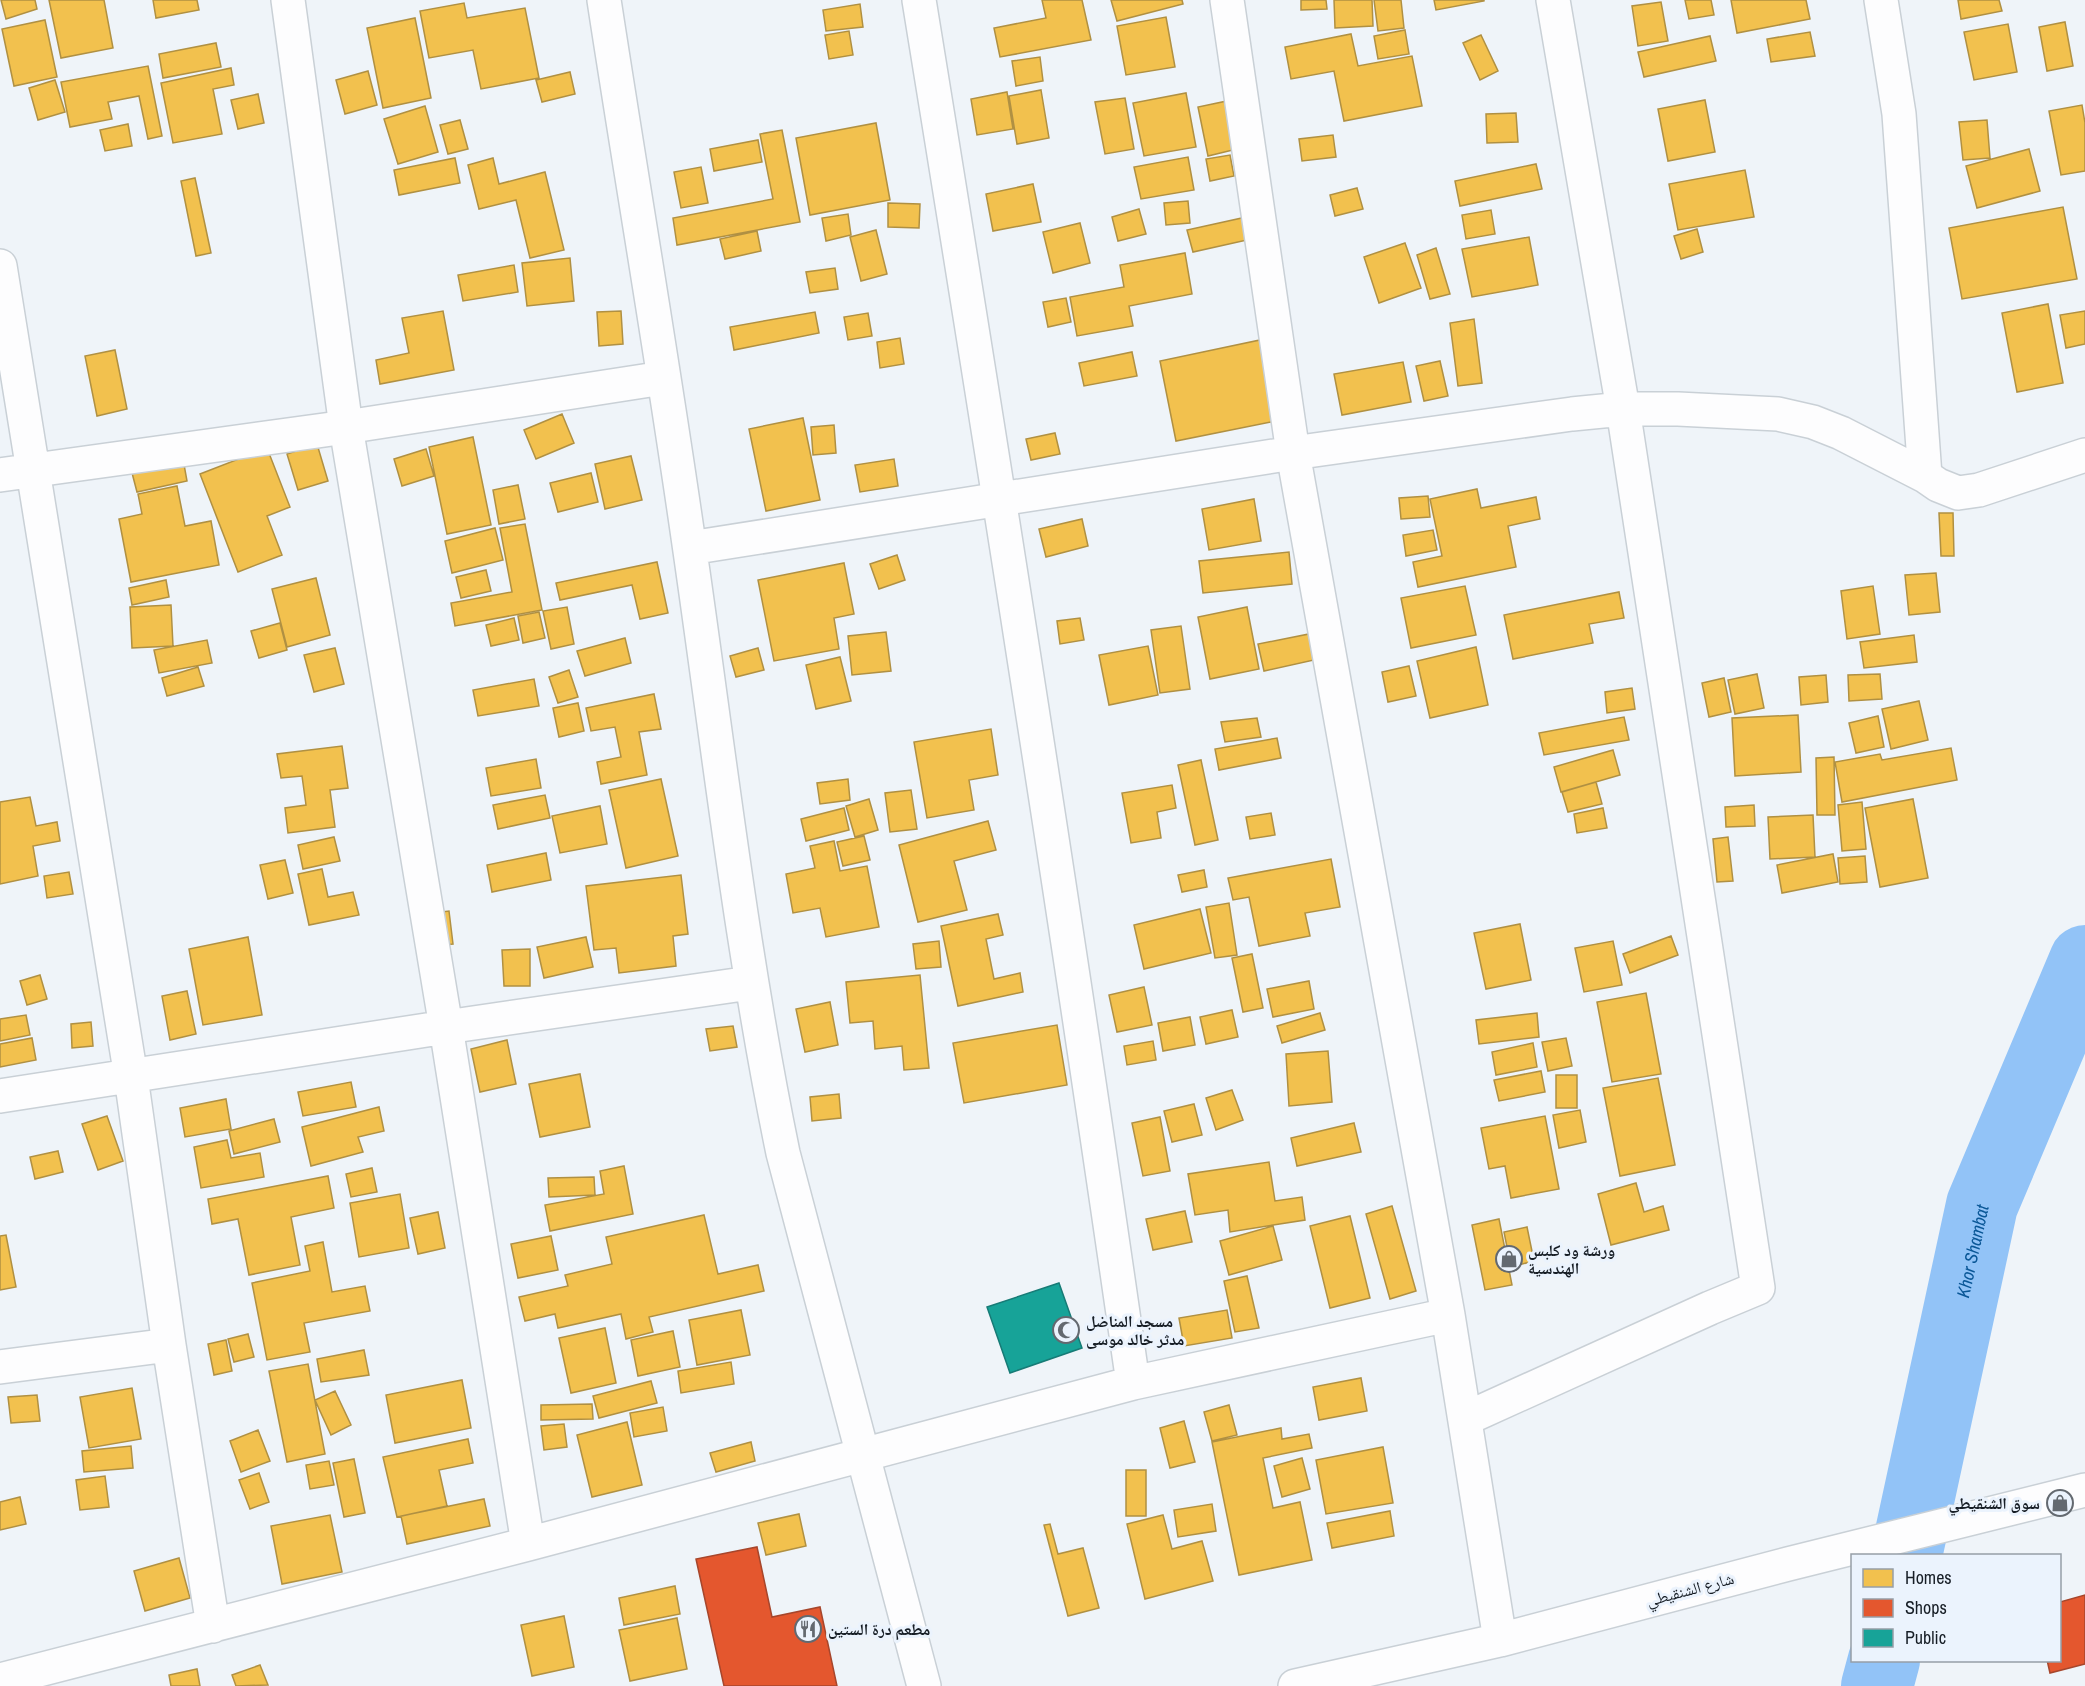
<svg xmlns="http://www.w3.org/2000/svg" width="2085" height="1686" font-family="'Archivo Narrow','Noto Naskh Arabic',sans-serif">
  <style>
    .homes { fill: #f2c14e; stroke: #b09042; stroke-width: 1.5 }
    .shops { fill: #e4572e; stroke: #a6462c; stroke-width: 1.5 }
    .public { fill: #17a398; stroke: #177b76; stroke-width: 1.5 }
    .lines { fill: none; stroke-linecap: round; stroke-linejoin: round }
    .river { stroke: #92c3f7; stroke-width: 72 }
    .minor-casing { stroke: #c9d0d6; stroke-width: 36 }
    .minor { stroke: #fdfdfe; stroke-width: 33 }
    .labels { text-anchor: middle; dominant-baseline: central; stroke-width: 6; stroke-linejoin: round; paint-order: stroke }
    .poi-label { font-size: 16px; font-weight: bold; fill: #171e26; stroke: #ebf3fd; text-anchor: start }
    .street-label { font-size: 16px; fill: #171e26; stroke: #ebf3fd }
    .water-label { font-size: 18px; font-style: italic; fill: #0a5797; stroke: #ebf3fd }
  </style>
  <rect width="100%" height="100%" fill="#eff4f9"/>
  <!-- homes -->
  <path class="homes" d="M1 0H35L37 9 6 19Z
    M49 0H104L113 48 61 58Z
    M153 0H197L199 10 156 18Z
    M1042 0H1082L1091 40 1000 57 994 28 1046 18Z
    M1111 0H1182L1183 4 1117 21Z
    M1301 0H1326L1327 9 1301 10Z
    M1334 0H1372L1373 26 1335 28Z
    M1374 0H1401L1404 28 1378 31Z
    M1434 0H1484V1L1436 10Z
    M1685 0H1711L1714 15 1689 19Z
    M1731 0H1806L1810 19 1737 33Z
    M1958 0H1999L2002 11 1961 19Z
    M1661 2 1668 41 1638 46 1632 6Z
    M464 3 467 18 525 8 539 78 481 89 473 50 429 58 420 11Z
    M860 4 863 27 826 31 823 10Z
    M1166 17 1175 67 1126 75 1117 26Z
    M415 18 431 98 383 108 367 28Z
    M45 20 57 77 14 86 2 29Z
    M2065 22 2073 66 2047 71 2039 27Z
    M2008 24 2017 72 1974 80 1964 32Z
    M1405 30 1409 54 1378 59 1374 36Z
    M849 31 853 55 829 59 825 35Z
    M1810 32 1815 56 1771 62 1767 39Z
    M1351 34 1358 66 1412 56 1422 106 1344 121 1334 71 1291 79 1285 47Z
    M1481 35 1498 71 1480 80 1463 43Z
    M1710 36 1716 61 1644 77 1638 52Z
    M216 43 221 67 163 78 159 54Z
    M1040 57 1043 81 1016 86 1012 61Z
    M148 66 162 136 148 139 139 96 108 102 112 119 70 127 61 82Z
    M231 68 234 85 213 89 222 134 173 143 161 83Z
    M368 71 377 105 345 114 336 80Z
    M570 72 575 94 542 102 536 80Z
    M55 80 65 112 38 120 29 88Z
    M1041 90 1049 138 1017 144 1009 96Z
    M1007 92 1013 129 977 135 971 99Z
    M1186 93 1196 147 1144 156 1133 103Z
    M258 94 264 123 238 129 231 100Z
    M1125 98 1134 149 1105 154 1095 102Z
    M1705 100 1715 152 1668 161 1658 109Z
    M1227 101 1237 149 1208 156 1198 107Z
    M2082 105 2085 123V171L2061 175 2049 111Z
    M425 106 438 152 398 164 384 119Z
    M1516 113 1518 142 1487 143 1486 114Z
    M460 120 468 149 448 154 440 125Z
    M1987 120 1990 158 1963 160 1959 122Z
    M876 123 890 200 810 215 796 138Z
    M128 124 132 146 105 151 100 130Z
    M782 130 800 222 677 245 673 218 773 199 760 134Z
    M1333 135 1336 157 1302 161 1299 139Z
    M758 140 762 162 714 171 710 149Z
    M2029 149 2040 191 1977 208 1966 166Z
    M1230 155 1234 176 1210 181 1206 159Z
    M1188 157 1194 190 1141 199 1134 167Z
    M455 158 460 183 399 195 394 170Z
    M493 158 499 184 545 172 564 250 530 258 516 200 479 209 468 165Z
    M1536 164 1542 189 1460 206 1455 181Z
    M701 167 708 203 681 208 674 172Z
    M1745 170 1754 217 1678 230 1669 184Z
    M195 178 211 253 196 256 181 181Z
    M1033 184 1041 222 993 231 986 194Z
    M1357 188 1363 209 1335 216 1330 195Z
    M1188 201 1190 223 1166 225 1164 203Z
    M888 203 920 204 919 228 888 227Z
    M2063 207 2077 279 1962 299 1949 228Z
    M1139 209 1146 234 1118 241 1112 217Z
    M1491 210 1495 234 1466 239 1462 215Z
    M848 214 851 235 826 241 822 218Z
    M1251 216 1256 238 1193 252 1187 230Z
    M1080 223 1090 263 1053 273 1043 232Z
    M1697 229 1703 252 1681 259 1674 236Z
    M876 230 887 274 861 281 850 237Z
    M757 231 761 251 725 259 720 239Z
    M1529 237 1538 285 1472 297 1462 249Z
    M1405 243 1421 288 1379 303 1364 257Z
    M1436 248 1450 294 1430 299 1417 255Z
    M1185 253 1192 294 1129 306 1133 326 1077 336 1070 297 1124 287 1120 265Z
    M570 258 574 301 527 306 522 263Z
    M514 265 518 292 463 301 458 275Z
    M835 268 838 289 810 293 806 272Z
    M1066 298 1071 322 1048 327 1043 302Z
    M2048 304 2063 383 2017 392 2002 313Z
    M443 311 454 370 380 384 376 360 409 353 402 318Z
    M621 311 623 344 599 346 597 312Z
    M2085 311V344L2066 348 2060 315Z
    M815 312 819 333 734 350 730 327Z
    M868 313 872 336 848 340 844 317Z
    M1474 319 1482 383 1458 386 1450 323Z
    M900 338 904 364 880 368 877 342Z
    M1260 340 1276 421 1176 441 1160 361Z
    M115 350 127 409 97 416 85 356Z
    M1132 352 1137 376 1084 386 1079 363Z
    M1440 361 1448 396 1424 401 1416 366Z
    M1403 362 1411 402 1342 415 1334 374Z
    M562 414 574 443 536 459 524 430Z
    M803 418 820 500 766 511 749 429Z
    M834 425 836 453 813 455 811 427Z
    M1055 433 1060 454 1031 460 1026 439Z
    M473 437 491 525 447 534 429 447Z
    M317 444 328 481 298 490 287 454Z
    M267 448 290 507 267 516 282 555 238 572 200 474Z
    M426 449 434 476 402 486 394 459Z
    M631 456 642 500 605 509 595 464Z
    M183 459 187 481 137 492 131 469Z
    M894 459 898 486 860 492 855 465Z
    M591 473 598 502 558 512 550 483Z
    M518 485 525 519 499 524 493 490Z
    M177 486 185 526 211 521 219 565 131 582 119 519 142 514 138 494Z
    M1477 489 1481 508 1536 497 1540 519 1508 526 1516 567 1418 587 1413 562 1442 556 1430 499Z
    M1428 496 1430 517 1401 519 1399 498Z
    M1254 499 1261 541 1209 550 1202 509Z
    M1939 513H1953L1954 556H1941Z
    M1082 519 1088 546 1046 557 1039 529Z
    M525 524 542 610 455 626 451 603 512 592 500 528Z
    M495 528 503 560 452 573 445 541Z
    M1433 530 1437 550 1406 556 1403 535Z
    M1289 552 1292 584 1203 593 1199 561Z
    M897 555 905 580 879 589 870 564Z
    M657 562 668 613 640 619 632 585 560 600 556 583Z
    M844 563 854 614 834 618 839 649 774 661 758 580Z
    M486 570 491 591 461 598 456 577Z
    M1936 573 1940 612 1909 615 1905 575Z
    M316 578 330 635 287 647 272 589Z
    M166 580 169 597 132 605 129 588Z
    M1465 586 1476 635 1411 648 1401 598Z
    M1873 586 1880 634 1847 639 1841 591Z
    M1619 592 1624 618 1589 624 1593 643 1513 659 1504 615Z
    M171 605 173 646 132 648 130 607Z
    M567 607 574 644 551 649 543 611Z
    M1247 607 1259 669 1210 679 1198 617Z
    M539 612 545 638 523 643 518 616Z
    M514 618 519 640 491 646 486 625Z
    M1080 618 1084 640 1060 644 1057 621Z
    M280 623 287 650 259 658 251 631Z
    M1181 626 1190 689 1160 693 1151 630Z
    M886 632 891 671 852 675 848 636Z
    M1309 634 1314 660 1264 671 1258 644Z
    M1914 635 1917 662 1864 668 1860 642Z
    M625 638 631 663 585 676 577 651Z
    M207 640 212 663 159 673 154 650Z
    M1148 646 1158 695 1109 705 1099 655Z
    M1476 647 1488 705 1430 718 1417 661Z
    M335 648 344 684 314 692 304 655Z
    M758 648 764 670 736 677 730 656Z
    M840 657 851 701 816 709 806 665Z
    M1409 666 1416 696 1388 702 1382 672Z
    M198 667 204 686 167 696 162 678Z
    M569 670 578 697 558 703 549 677Z
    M1757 674 1764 708 1735 714 1728 680Z
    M1880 674 1882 699 1849 701 1848 675Z
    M1826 675 1828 702 1801 705 1799 677Z
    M1724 678 1731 712 1709 717 1702 683Z
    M534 679 539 706 478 716 473 690Z
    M1632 688 1635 709 1607 713 1605 692Z
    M654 694 661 729 639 732 647 775 601 784 597 762 621 757 615 727 591 731 586 708Z
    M1919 701 1928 740 1891 749 1882 709Z
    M578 703 584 731 559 737 553 708Z
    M1798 715 1801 772 1735 776 1732 718Z
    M1878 716 1884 747 1856 753 1849 723Z
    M1624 717 1629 740 1544 755 1539 733Z
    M1257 718 1261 737 1225 742 1221 722Z
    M991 729 998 775 969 780 974 810 927 818 914 742Z
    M1277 738 1281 758 1219 770 1215 749Z
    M342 746 348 788 330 790 335 827 288 833 285 808 306 805 302 776 281 778 277 754Z
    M1951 748 1957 780 1842 802 1835 762 1880 754 1882 760Z
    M1613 750 1620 775 1561 792 1554 767Z
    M1834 757 1835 815H1817L1816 758Z
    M536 759 541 788 491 796 486 768Z
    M1201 760 1218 840 1195 845 1178 765Z
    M661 779 678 856 626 868 609 790Z
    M848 779 850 800 820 804 817 783Z
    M1596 782 1602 804 1568 812 1562 792Z
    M1172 785 1176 808 1157 812 1161 838 1131 843 1122 793Z
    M911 790 917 829 890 832 885 793Z
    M545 795 550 818 498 829 493 805Z
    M30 797 36 826 57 822 60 841 33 846 38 876 0 884V802Z
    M869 799 878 830 855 837 846 806Z
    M1913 799 1928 878 1880 887 1865 808Z
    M1862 802 1866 849 1842 851 1838 805Z
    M1754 805 1755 826 1726 827 1725 807Z
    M600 806 607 844 560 853 552 816Z
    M844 808 849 830 806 841 801 819Z
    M1603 808 1607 828 1577 833 1574 814Z
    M1271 813 1275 835 1250 839 1246 817Z
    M1813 815 1815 857 1770 859 1768 817Z
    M988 821 996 850 954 861 967 910 918 922 899 845Z
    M864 836 870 860 843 866 837 842Z
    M334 837 340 861 303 869 298 845Z
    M1728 837 1733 881 1717 882 1713 839Z
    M834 841 840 871 867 866 879 927 826 937 820 908 793 913 786 874 815 868 810 846Z
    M546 853 551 880 492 892 487 865Z
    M1833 854 1838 882 1782 893 1777 865Z
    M1865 856 1867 882 1840 884 1838 858Z
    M1331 859 1340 907 1305 913 1310 936 1259 946 1249 897 1233 900 1228 878Z
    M285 860 293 893 268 899 260 865Z
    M322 869 328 897 353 892 359 915 309 925 298 874Z
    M1204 870 1207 887 1182 892 1178 875Z
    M69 872 73 894 47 898 44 876Z
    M681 875 688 934 673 936 676 966 619 973 616 948 594 950 586 886Z
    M1229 903 1237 955 1215 958 1206 907Z
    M1200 909 1211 953 1144 969 1134 925Z
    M449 911 453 944 431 946 426 914Z
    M998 914 1003 935 986 939 994 979 1020 973 1023 992 958 1006 941 926Z
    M1520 924 1531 980 1486 989 1474 933Z
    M1671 936 1678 955 1630 973 1623 954Z
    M248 937 262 1015 203 1025 189 949Z
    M586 937 593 967 544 978 537 947Z
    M939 941 941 967 916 969 913 944Z
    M1613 941 1622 985 1584 992 1575 948Z
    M530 949V986H504L502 950Z
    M1252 954 1263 1008 1243 1012 1232 958Z
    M40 975 47 999 27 1005 20 981Z
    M920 975 929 1068 904 1070 902 1046 875 1049 873 1021 850 1023 846 982Z
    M1309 981 1314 1009 1273 1017 1267 989Z
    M1144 987 1152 1025 1117 1032 1109 995Z
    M187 991 196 1034 170 1040 162 996Z
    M1646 993 1661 1074 1612 1082 1597 1002Z
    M830 1002 838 1045 805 1052 796 1009Z
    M1232 1010 1238 1037 1206 1044 1200 1017Z
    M1320 1013 1325 1030 1282 1043 1277 1026Z
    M1537 1013 1539 1037 1479 1044 1476 1020Z
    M26 1015 30 1035 0 1041V1019Z
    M1190 1017 1195 1045 1163 1051 1158 1023Z
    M91 1022 93 1046 72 1048 71 1024Z
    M1057 1025 1067 1085 964 1103 953 1043Z
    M733 1026 737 1047 710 1051 706 1029Z
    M32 1038 36 1060 0 1067V1044Z
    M1566 1038 1572 1066 1548 1071 1542 1042Z
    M507 1040 516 1084 480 1092 471 1049Z
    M1153 1041 1156 1060 1127 1065 1124 1046Z
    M1533 1043 1537 1067 1496 1075 1492 1052Z
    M1328 1051 1332 1102 1289 1106 1286 1054Z
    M1541 1071 1545 1092 1499 1101 1494 1080Z
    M580 1074 590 1127 540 1137 529 1084Z
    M1556 1075H1577V1108H1556Z
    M1658 1078 1675 1165 1620 1176 1603 1088Z
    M351 1082 356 1107 303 1116 298 1092Z
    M1232 1090 1243 1120 1216 1130 1206 1098Z
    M839 1094 841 1118 812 1121 810 1097Z
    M226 1099 231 1129 185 1137 180 1108Z
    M1194 1104 1202 1135 1172 1142 1164 1111Z
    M379 1107 384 1131 358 1137 363 1152 311 1166 302 1127Z
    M1580 1110 1586 1142 1559 1148 1553 1115Z
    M107 1116 123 1161 98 1170 82 1124Z
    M1545 1116 1559 1189 1511 1198 1505 1166 1489 1169 1481 1128Z
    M1160 1117 1170 1171 1143 1176 1132 1123Z
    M274 1119 280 1142 234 1154 229 1131Z
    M1354 1123 1361 1152 1297 1166 1291 1138Z
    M227 1140 231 1158 260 1153 264 1177 201 1188 194 1147Z
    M58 1151 63 1172 35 1179 30 1157Z
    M1269 1162 1275 1201 1302 1197 1305 1220 1230 1232 1228 1210 1195 1215 1188 1174Z
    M624 1166 633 1214 550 1231 545 1205 604 1194 600 1171Z
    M372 1168 377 1192 351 1197 346 1174Z
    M328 1176 334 1208 291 1217 300 1265 249 1275 238 1219 212 1224 208 1199Z
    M594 1177 595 1195 549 1197 548 1178Z
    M1636 1183 1644 1212 1663 1206 1669 1230 1611 1245 1598 1194Z
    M400 1194 409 1248 359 1257 350 1203Z
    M1392 1206 1416 1291 1390 1299 1366 1214Z
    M1185 1211 1192 1242 1153 1250 1146 1219Z
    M438 1212 445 1248 418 1254 410 1218Z
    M704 1215 718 1274 758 1265 764 1291 649 1317 653 1332 626 1339 621 1314 558 1328 555 1314 525 1321 519 1297 568 1286 565 1275 612 1264 606 1237Z
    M1350 1216 1370 1298 1330 1308 1310 1226Z
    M1499 1219 1512 1285 1485 1290 1472 1225Z
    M1273 1226 1282 1260 1229 1275 1220 1241Z
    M1527 1227 1534 1261 1511 1267 1504 1232Z
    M6 1235 16 1287 0 1290V1236Z
    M551 1236 558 1270 518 1278 511 1244Z
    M323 1242 332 1292 365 1286 370 1311 304 1323 310 1352 267 1360 252 1283 310 1271 305 1246Z
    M1247 1276 1259 1328 1235 1332 1224 1281Z
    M741 1310 750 1355 697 1365 689 1320Z
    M1227 1310 1232 1338 1184 1346 1179 1318Z
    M605 1328 616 1383 571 1393 559 1338Z
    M673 1331 680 1367 638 1376 631 1340Z
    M248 1334 254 1357 234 1362 228 1339Z
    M226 1340 232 1371 214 1375 208 1344Z
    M364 1350 369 1375 321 1382 317 1359Z
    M731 1362 734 1384 681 1393 678 1371Z
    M308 1364 325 1454 287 1462 269 1371Z
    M1361 1378 1367 1411 1319 1420 1313 1387Z
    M462 1380 471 1428 395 1443 386 1395Z
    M651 1381 657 1403 599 1418 593 1396Z
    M132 1388 141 1439 89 1448 80 1397Z
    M335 1391 351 1425 331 1435 315 1400Z
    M37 1395 40 1421 11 1423 8 1397Z
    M592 1404 593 1419 541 1420V1405Z
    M1229 1405 1237 1435 1212 1441 1204 1412Z
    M663 1407 667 1431 634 1437 630 1413Z
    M1184 1421 1195 1462 1170 1468 1160 1428Z
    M627 1422 642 1485 592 1497 577 1435Z
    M564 1424 567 1447 544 1450 541 1426Z
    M1281 1428 1282 1439 1309 1434 1312 1448 1263 1458 1273 1508 1300 1502 1312 1560 1239 1575 1212 1442Z
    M258 1430 270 1461 241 1472 230 1441Z
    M468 1439 473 1463 439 1470 447 1506 397 1517 383 1457Z
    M751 1442 755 1461 716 1472 710 1453Z
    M131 1446 133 1468 84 1472 82 1451Z
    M1383 1447 1393 1503 1326 1514 1316 1460Z
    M1302 1458 1310 1489 1282 1497 1274 1466Z
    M354 1459 365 1513 344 1517 333 1463Z
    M329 1461 334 1485 310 1489 306 1465Z
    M1126 1470H1146V1516H1126Z
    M259 1473 269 1502 250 1509 239 1480Z
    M105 1476 109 1507 80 1510 76 1480Z
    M20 1497 26 1524 0 1530V1502Z
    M484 1499 490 1526 407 1544 401 1516Z
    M1212 1504 1216 1531 1178 1537 1174 1510Z
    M1390 1511 1394 1536 1332 1548 1327 1523Z
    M799 1514 806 1546 766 1555 758 1523Z
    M330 1515 342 1572 282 1584 271 1526Z
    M1163 1515 1172 1549 1202 1541 1213 1581 1145 1599 1127 1524Z
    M1050 1524 1058 1554 1083 1548 1099 1608 1068 1616 1044 1525Z
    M179 1558 190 1598 145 1611 134 1571Z
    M675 1586 680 1614 624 1625 619 1598Z
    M564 1616 574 1667 532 1676 521 1625Z
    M677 1618 687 1669 630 1681 619 1630Z
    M260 1665 268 1685 236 1686 232 1675Z
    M197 1669 200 1686H171L169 1675Z"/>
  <!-- shops -->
  <path class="shops" d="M757 1547 772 1617 820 1607 837 1686H724L696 1559Z
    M2085 1595V1664L2050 1673 2047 1660H2060V1602Z"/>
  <!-- public -->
  <path class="public" d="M1059 1283 1082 1348 1010 1373 987 1307Z"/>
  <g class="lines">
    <!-- river -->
    <g class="river">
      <path id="s1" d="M1906 1556 1982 1205 2085 961"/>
      <path d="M1877 1686 1884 1660"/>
    </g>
    <defs>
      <path id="minor" d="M288 0 346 427 446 1027 528 1544
        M604 0C632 183 664 367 690 551 719 752 742 954 783 1153L924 1686
        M919 0C994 461 1067 921 1133 1383L1448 1315
        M1227 0 1293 453 1448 1315 1500 1640
        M1881 0 1899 114 1925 476
        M0 266 131 1077 169 1345 213 1626
        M0 475 346 427 663 378
        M690 548 1293 453 1572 414 1623 409H1678L1778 414 1813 422 1841 433 1925 476 1938 485 1958 493 1979 490 2085 455
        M0 1096 446 1027 750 983
        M0 1367 169 1345
        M1465 1419 1710 1308 1758 1288 1623 409 1553 0
        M0 1680 528 1544 1133 1383
        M1295 1686 1500 1640 1788 1564 2085 1490"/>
    </defs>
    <!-- minor casing -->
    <use href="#minor" class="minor-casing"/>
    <!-- minor -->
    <use href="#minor" class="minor"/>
  </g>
  <!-- icons -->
  <defs>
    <symbol id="shop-ring" viewBox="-11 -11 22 22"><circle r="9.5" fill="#ebf3fd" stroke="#636970" stroke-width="1.5"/><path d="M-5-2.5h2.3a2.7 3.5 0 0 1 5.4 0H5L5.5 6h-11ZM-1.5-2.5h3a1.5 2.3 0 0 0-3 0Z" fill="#636970"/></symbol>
    <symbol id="mosque-ring" viewBox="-11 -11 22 22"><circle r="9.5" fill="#ebf3fd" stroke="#636970" stroke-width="1.5"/><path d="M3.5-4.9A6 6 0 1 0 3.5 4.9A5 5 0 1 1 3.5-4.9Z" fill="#636970"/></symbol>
    <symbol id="restaurant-ring" viewBox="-11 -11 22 22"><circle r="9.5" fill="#ebf3fd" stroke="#636970" stroke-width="1.5"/><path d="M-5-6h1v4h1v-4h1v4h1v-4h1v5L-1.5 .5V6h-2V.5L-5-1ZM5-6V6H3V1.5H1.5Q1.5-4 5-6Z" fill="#636970"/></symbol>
  </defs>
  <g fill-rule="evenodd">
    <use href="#shop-ring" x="1494" y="1244" width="30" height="30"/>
    <use href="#mosque-ring" x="1051" y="1315" width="30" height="30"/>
    <use href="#shop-ring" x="2045" y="1488" width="30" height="30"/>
    <use href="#restaurant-ring" x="793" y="1614" width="30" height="30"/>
  </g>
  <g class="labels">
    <!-- poi labels -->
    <g class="poi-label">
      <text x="1528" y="1250">ورشة ود كلبس<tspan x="1528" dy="18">الهندسية</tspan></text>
      <text x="1086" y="1321">مسجد المناضل<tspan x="1086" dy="18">مدثر خالد موسى</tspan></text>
      <text x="2040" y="1503" text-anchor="end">سوق الشنقيطي</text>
      <text x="828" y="1629">مطعم درة الستين</text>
    </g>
    <!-- street labels -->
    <g class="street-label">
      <text transform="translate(1690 1589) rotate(-15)">شارع الشنقيطي</text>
    </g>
    <!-- water labels -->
    <g class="water-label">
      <text stroke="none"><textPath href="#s1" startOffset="312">Khor Shambat</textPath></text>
    </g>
  </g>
  <!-- legend -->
  <rect x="1851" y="1554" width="210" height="108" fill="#ebf3fd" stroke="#969ea7" stroke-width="1.5"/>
  <rect x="1863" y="1569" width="30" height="18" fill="#f2c14e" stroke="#969ea7" stroke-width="1.5"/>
  <text x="1905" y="1584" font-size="18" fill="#171e26">Homes</text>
  <rect x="1863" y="1599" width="30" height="18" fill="#e4572e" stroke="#969ea7" stroke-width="1.5"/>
  <text x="1905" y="1614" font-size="18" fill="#171e26">Shops</text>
  <rect x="1863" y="1629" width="30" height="18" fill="#17a398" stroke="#969ea7" stroke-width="1.5"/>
  <text x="1905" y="1644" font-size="18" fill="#171e26">Public</text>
</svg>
